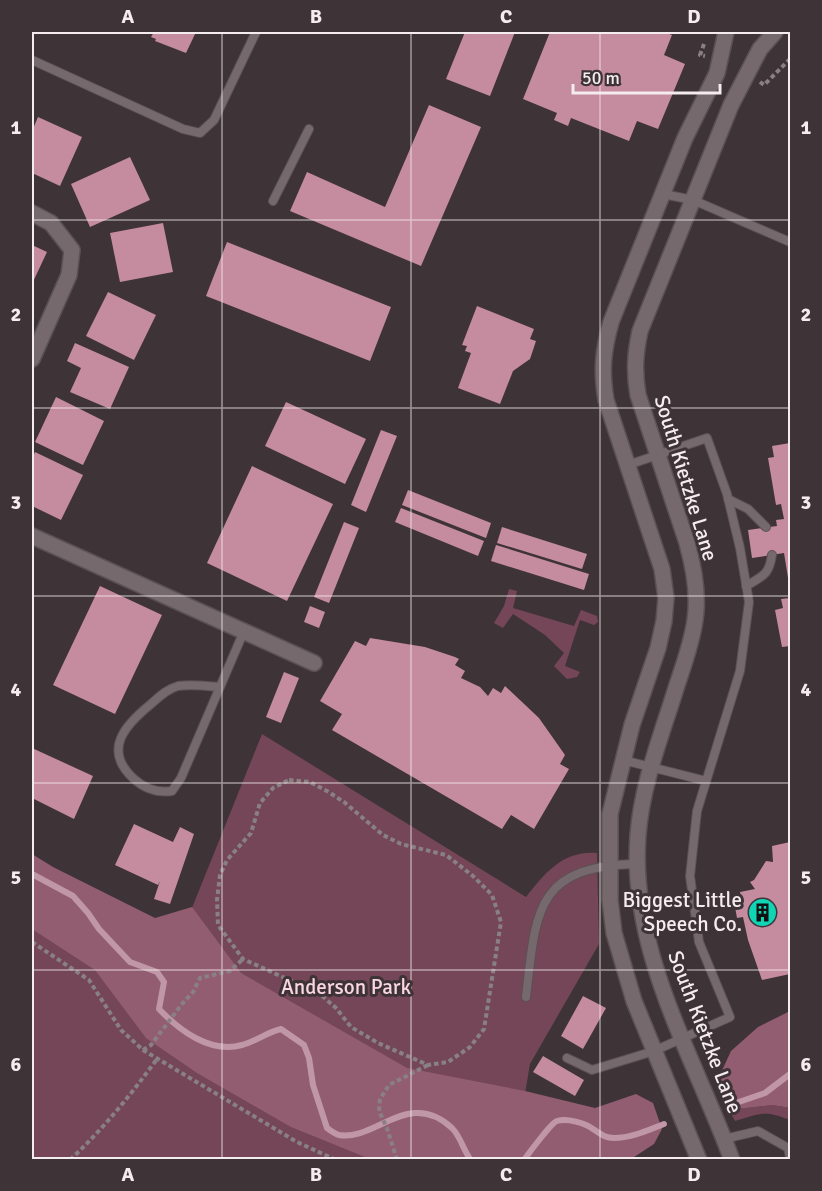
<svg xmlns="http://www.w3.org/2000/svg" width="822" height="1191" font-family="Signika,sans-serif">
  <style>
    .green { fill: #744657 }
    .forest { fill: #935d71 }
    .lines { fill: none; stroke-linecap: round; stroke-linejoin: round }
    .stream { stroke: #c097a6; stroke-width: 6 }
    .building { fill: #c58b9f }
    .lane-casing { stroke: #5b5154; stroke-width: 10 }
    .street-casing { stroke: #5b5154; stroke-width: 18 }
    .path { stroke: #898083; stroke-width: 4; stroke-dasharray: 4.5 3; stroke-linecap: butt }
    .lane { stroke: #76696d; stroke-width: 8 }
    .street { stroke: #76696d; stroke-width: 15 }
    .grid { fill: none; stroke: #f4ecef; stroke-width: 1.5; stroke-opacity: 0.55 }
    .labels { text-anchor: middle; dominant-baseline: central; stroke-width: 6; stroke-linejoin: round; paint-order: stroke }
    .street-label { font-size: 21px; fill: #f4ecef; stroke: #3e3337 }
    .poi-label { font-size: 21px; fill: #f4ecef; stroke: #3e3337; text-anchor: end }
    .park-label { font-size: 21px; fill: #fad7e2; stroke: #3e3337 }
    .neatline { fill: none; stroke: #f4ecef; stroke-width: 2 }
    .grid-label { font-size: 20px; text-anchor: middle; font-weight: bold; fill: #f4ecef }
  </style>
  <rect width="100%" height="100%" fill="#3e3337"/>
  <!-- green -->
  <path class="green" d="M509 589 517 591 513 608 574 626 581 610 597 616 598 622 594 625 580 620 565 666 580 672 577 677 567 679 554 666 564 653 545 635 513 614 503 628 494 623 504 606Z
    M262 734 526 897C545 873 563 850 597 853L599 944 530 1064 514 1159 32 1160V865L175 950Z
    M773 1105 790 1108V1120C764 1110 761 1113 735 1121L729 1110Z"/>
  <!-- forest -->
  <path class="forest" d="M32 854 53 867 155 918 192 907 241 973 407 1068 525 1091 595 1108 636 1094 653 1103 662 1129 654 1144 631 1159H370L291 1127 197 1073 146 1038 95 970 32 929Z
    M790 1011V1108L773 1105 729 1110 719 1077 731 1051 758 1027Z"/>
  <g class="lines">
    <!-- stream -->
    <path class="stream" d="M32 874 73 896 88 913 99 929 130 962 157 972 164 982 159 1009C179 1030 210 1054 242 1045 255 1042 267 1032 281 1029L304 1045 309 1058 313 1085 327 1128C330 1130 335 1134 339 1135 376 1141 409 1088 452 1128 461 1137 463 1150 471 1160
      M733 1104 765 1093 790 1074
      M524 1160C529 1153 552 1122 557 1121 567 1118 585 1123 593 1129 601 1134 604 1138 614 1138 632 1138 648 1130 664 1124"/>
  </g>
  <!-- building -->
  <path class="building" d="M154 32H196L186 53 155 41 156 39 151 37Z
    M465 32H515L490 96 446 79Z
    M550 32H664L672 35 664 55 685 64 658 129 637 121 629 141 571 118 568 126 554 120 557 113 523 99Z
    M429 105 481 127 421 266 290 211 307 172 385 207Z
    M38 117 82 137 60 186 32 173V131Z
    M130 157 150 200 90 227 71 184Z
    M163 223 173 272 120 282 110 233Z
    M227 242 391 307 370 361 206 296Z
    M32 245 47 252 32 284Z
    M108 292 156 315 134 360 86 336Z
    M477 306 534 329 530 339 536 341 530 359 513 371 500 404 458 388 471 353 465 351 467 346 462 345Z
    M75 343 129 367 110 409 70 392 81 368 67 361Z
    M56 397 104 421 83 465 35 442Z
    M286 402 366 439 345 484 265 446Z
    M381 430 397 436 366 512 351 505Z
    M790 443V584H789L784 553 752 558 748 530 777 526 776 520 784 519 781 504 776 505 768 458 774 457 772 446Z
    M35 452 83 475 61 520 32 506V458Z
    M252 466 333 504 287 601 207 563Z
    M408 490 491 523 486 538 402 505Z
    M401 508 484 541 478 556 395 522Z
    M344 522 359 528 329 603 314 597Z
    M502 527 587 554 582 569 497 543Z
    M496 545 589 574 584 590 491 561Z
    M100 586 162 615 115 714 53 685Z
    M790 598V646L782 647 775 610 783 608 781 599Z
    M310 606 325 612 319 628 304 622Z
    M370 638 425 647 455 657 459 659 455 665 465 671 461 678 480 687 488 696 493 688 501 693 505 686 539 718 565 755 560 764 569 769 534 829 511 815 502 829 332 730 342 714 320 701 355 641 366 646Z
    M284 672 299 678 281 723 266 717Z
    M32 748 93 776 74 819 32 798Z
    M134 824 173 842 180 827 194 834 170 904 154 899 160 881 158 885 115 865Z
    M790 842V974L762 980 748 940 743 917 737 918 735 907 742 905 740 892 755 889 750 882 754 880 766 861 773 862 772 846Z
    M583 996 606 1008 583 1049 561 1036Z
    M543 1056 584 1080 575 1096 533 1072Z"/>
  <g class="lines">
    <defs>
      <path id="lane" d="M32 60 183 129 200 133 214 120 256 32
        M663 194 693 200 790 242
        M273 201 309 129
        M728 499 748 509 766 527
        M746 586C763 576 769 575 772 555
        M220 687C207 686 191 684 178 686 167 689 159 697 151 704 125 725 102 750 134 779 145 789 157 793 172 791L181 778 244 631
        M623 760 706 781
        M526 997C536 911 535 866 637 864
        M567 1058 592 1070 654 1051 730 1017 699 942 690 876 697 811 740 671 749 602 740 548 727 494 707 438 628 465
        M724 1139 758 1131 788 1148 790 1157"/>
      <path id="street" d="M32 213 51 223 72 250 69 275 32 359
        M32 536 314 663
        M699 1160 634 1001 614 933 610 900V814L632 725 658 648 664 621 666 598 662 569 606 400C601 370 603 351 611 322L685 138 717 73 726 32
        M732 1160C693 1054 629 951 638 835 642 783 662 734 677 685 684 664 692 642 695 620 699 594 694 568 687 543L638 395C634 372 635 354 640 331L731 105 760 49 775 32"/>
    </defs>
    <!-- lane casing -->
    <use href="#lane" class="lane-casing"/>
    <!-- street casing -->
    <use href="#street" class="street-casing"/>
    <!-- path -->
    <path class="path" d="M704 44 700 55 705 56
      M760 82 764 85 790 59
      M289 780 310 782 327 791 344 802 383 835 401 844 446 855 473 876 492 895 501 922 484 1029 470 1047 448 1062 428 1065 378 1043 351 1027 336 1008 320 994 243 959 218 925 217 900 220 875 227 860 251 833 260 803 273 788Z
      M32 942 89 980 121 1030 143 1050 297 1142 336 1160
      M143 1050 151 1045 182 1004 193 992 200 978 230 971 243 959
      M70 1160C104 1128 129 1097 157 1059
      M397 1160 387 1128 379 1111 380 1099 389 1085 428 1065"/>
    <!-- lane -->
    <use href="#lane" class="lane"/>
    <!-- street -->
    <use href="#street" class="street"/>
  </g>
  <!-- grid -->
  <path class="grid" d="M222 32V1160M411 32V1160M600 32V1160M32 220H790M32 408H790M32 596H790M32 783H790M32 970H790"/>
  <!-- icons -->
  <defs>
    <symbol id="building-disc" viewBox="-11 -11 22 22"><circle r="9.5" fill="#0fd5b4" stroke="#3e3337"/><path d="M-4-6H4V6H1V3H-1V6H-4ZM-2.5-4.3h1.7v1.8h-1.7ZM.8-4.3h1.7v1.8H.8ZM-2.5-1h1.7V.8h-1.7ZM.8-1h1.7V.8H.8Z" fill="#111"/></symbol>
  </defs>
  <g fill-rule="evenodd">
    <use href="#building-disc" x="746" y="896" width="33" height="33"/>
  </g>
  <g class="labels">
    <!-- street labels -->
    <g class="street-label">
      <text transform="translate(686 478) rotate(73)">South Kietzke Lane</text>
      <text transform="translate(705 1032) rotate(69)">South Kietzke Lane</text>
    </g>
    <!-- poi labels -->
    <g class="poi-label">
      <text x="742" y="900">Biggest Little<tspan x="742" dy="24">Speech Co.</tspan></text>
    </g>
    <!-- park labels -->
    <g class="park-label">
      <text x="346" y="987">Anderson Park</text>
    </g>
  </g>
  <!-- border -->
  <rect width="822" height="1191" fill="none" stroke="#3e3337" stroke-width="66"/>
  <!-- scale -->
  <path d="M573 84v9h147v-9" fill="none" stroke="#f4ecef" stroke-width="3"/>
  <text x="582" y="84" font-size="18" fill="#f4ecef" stroke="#3e3337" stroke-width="4.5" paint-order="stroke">50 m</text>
  <rect x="33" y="33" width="756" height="1125" class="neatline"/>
  <g class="grid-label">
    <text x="128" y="23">A</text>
    <text x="316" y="23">B</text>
    <text x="506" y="23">C</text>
    <text x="694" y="23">D</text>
    <text x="16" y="134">1</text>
    <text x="806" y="134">1</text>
    <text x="16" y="321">2</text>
    <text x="806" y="321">2</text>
    <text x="16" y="509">3</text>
    <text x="806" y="509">3</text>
    <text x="16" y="696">4</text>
    <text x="806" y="696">4</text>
    <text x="16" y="884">5</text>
    <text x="806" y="884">5</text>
    <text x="16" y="1071">6</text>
    <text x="806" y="1071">6</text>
    <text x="128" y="1181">A</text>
    <text x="316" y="1181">B</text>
    <text x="506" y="1181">C</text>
    <text x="694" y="1181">D</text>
  </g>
</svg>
